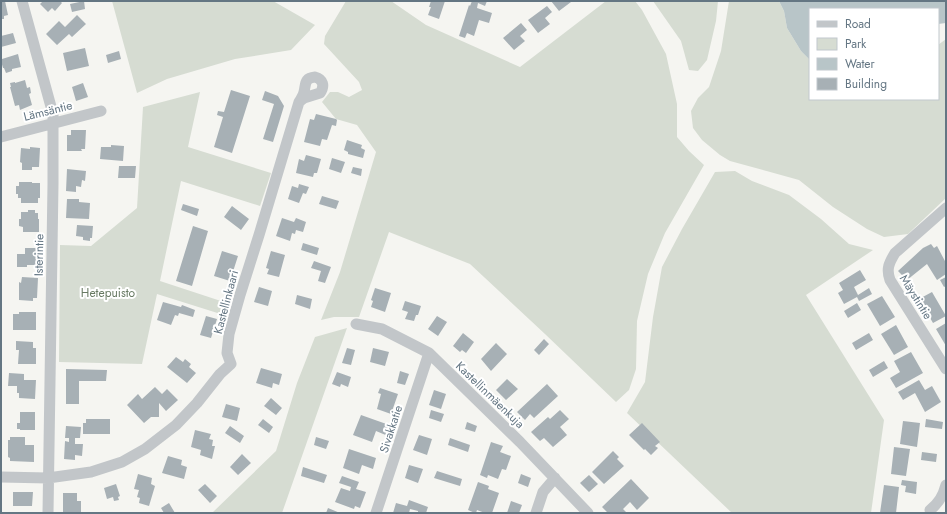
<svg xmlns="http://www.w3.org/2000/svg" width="947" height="514" font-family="Jost,sans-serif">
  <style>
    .green { fill: #d6dcd2 }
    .water { fill: #b8c5c8 }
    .building { fill: #a7b0b5 }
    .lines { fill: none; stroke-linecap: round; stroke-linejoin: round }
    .street { stroke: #c2c6c9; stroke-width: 11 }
    .labels { text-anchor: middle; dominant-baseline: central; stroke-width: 4; stroke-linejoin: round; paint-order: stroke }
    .street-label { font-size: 12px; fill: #647683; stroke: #fff }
    .park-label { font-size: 12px; fill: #687a63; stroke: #fff }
  </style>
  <rect width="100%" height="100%" fill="#f5f5f1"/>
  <!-- green -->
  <path class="green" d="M112 1H273L315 25 291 50 235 59 167 79 137 93Z
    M346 1H391L426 25 520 67 606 1H635L642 10 666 54 677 104V137L689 151 704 165 665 233 648 274 637 321 636 369 629 390 616 402 545 334 470 264 389 232 359 317H334L321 320 340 272 376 152 357 125 336 119 322 102 330 92H338L349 97 362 90 359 82 324 44 325 36Z
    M653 1H718L716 21 707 60 698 71 689 70 681 41Z
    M729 1H779L784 11 787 28 801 51 810 60V99H938V45L946 39V198L908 234 884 237 867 229 833 207 799 180 730 161 720 155 702 140 693 128 691 111 698 98 709 87 721 51Z
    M200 92 188 147 271 173 260 206 181 181 160 281 230 304 227 316 157 294 142 364 59 362 60 245 91 246 137 208 143 107Z
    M735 171 752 181 789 195 821 219 849 244 873 250 806 295 884 420 871 513H732L627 413 645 382 653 317 662 267 682 229 715 172Z
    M347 328 282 513H212L276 451 297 383 315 337Z"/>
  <!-- water -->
  <path class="water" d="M779 1H946V23L938 24V9H810V60L801 51 787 28 784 11Z"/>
  <!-- building -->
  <path class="building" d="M1 1H5L8 15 4 16V19H1Z
    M43 1H60L62 3 55 11 52 8 48 12 40 4Z
    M84 1 85 9 72 12 70 4Z
    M431 1H445L439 19 428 15 431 7H429Z
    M472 1H487L485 6 478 3 477 8 492 13 489 23 479 20 474 36 467 33 465 38 459 36 469 5 470 6Z
    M551 1H570L571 2 559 11Z
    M547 6 552 12 545 18 550 24 538 33 528 20Z
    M77 15 86 24 72 37 69 34 57 45 46 34 59 21 65 27Z
    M521 23 527 30 520 36 525 41 514 50 503 38Z
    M13 33 16 43 1 47V36Z
    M85 48 89 66 67 71 63 53Z
    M119 51 121 59 108 63 106 55Z
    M18 54 21 67 12 69V71L6 73 4 68H3L1 61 2 59Z
    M25 80 27 88 30 87 31 93 29 94 32 105 20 110 19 105 15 106 10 87H11L10 83 15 82V83Z
    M83 83 88 97 76 101 72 87Z
    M231 90 250 96 232 153 214 147 223 117 217 115 218 111 224 112Z
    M265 91 278 96 284 106 273 142 263 139 274 104 262 100Z
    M316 114 336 119 337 120 336 126 332 125 327 140 322 139 320 146 304 142 310 119 314 120Z
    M71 130H86L85 149H81L82 151H67V135H71Z
    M347 140 362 145 361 148 365 150 363 158 348 154V152L344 150Z
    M111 145 124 146 123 161 100 159 101 147H111Z
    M30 147 40 148 39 167H32V170H22V163L20 162 21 148 30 149Z
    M306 155 321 159 317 173H314L313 177 296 173 299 159 304 161Z
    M332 158 345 162 341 173 329 169Z
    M119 166H136L135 178H118Z
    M353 167 362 169 361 176 351 173Z
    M67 169 86 171 85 181 82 180 81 187 76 186V192L66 191Z
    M19 182H32V183H40V198H38V203H21V198H18V194H16V186H19Z
    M299 184 309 187 306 194 303 193 299 203 288 199 292 186 298 188Z
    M322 196 339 201 336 209 319 204Z
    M67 199H79V202L90 203 89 219 66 218Z
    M183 204 199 209 197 216 181 210Z
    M232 206 249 219 241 230 224 217Z
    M28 210H35V213H38V219H39V232H23V227L19 226V219H21V212H28Z
    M282 218 294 222 296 218 306 222 303 232 296 230 295 234 292 233 290 241 276 236Z
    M77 225 93 226 92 238H90V241L83 240V237L76 236Z
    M193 226 208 231 192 286 176 281Z
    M303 243 319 248 317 255 301 250Z
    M931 244 934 248 937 246 946 263V274L937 280 927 264 907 280 898 271 923 248Z
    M25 248H38V265H27V267H17V254H25Z
    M222 251 238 256 230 281 214 276Z
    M271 251 285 255 279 277 267 274 269 269 266 268Z
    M314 261 331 267 325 283 318 281 321 271 311 268Z
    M860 270 866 280 854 287 858 295 869 288 872 294 859 301 857 297 844 304 838 293 843 290 839 283Z
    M22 277 38 278 37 298H33V301L19 300V282L21 283Z
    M946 277V286L944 287 940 280Z
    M259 287 272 291 268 306 254 302Z
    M375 288 391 293 385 312 371 307 373 301 371 300Z
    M932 292 946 316 933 323 919 299Z
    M297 295 312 299 310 309 295 304Z
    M882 296 895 317 880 326 867 304Z
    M405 301 421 306 418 315H416L414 321 405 319 408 312 402 310Z
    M163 302 181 307 182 305 195 310 193 317 179 313 178 316 175 315 171 325 157 320Z
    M857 303 861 310 848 318 844 311Z
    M19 312H36V330H13V314H19Z
    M206 316 217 319 211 338 200 335Z
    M437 316 447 322 438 336 428 329Z
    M946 323V346L936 329Z
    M896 325 908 347 894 355 881 334Z
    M463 333 474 342 466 353 462 350 460 352 453 346Z
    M869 333 873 340 856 350 852 343Z
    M544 339 549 344 539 355 534 350Z
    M16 341 33 342V348H36V364H18L19 350H16Z
    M496 343 507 354 491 371 481 359Z
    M347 348 355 350 351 365 342 363Z
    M373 348 389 352 385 366 370 362Z
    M911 352 923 373 896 388 890 378 900 372 894 361Z
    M176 357 183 362 185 359 191 364 189 367 196 373 187 383 167 367Z
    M884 361 888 368 873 377 869 370Z
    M261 368 282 374 279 385 273 383 272 388 256 383Z
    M66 369 107 370 106 381H79V404H66Z
    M400 371 409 374 405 385 397 383Z
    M337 372 351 377 348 387 341 384 340 387 332 384Z
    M9 373 24 374V380H36L35 399 19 398V393H17V386H8Z
    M507 379 518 389 506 400 496 390Z
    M919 380 925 390 932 386 941 402 925 412 915 393 903 400 898 392Z
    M547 384 558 396 534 418 530 414 525 420 517 412Z
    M155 387 162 394 167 389 178 400 166 411 159 403V417H151L144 423 127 405 138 394 142 399Z
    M380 388 398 394 391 414 377 409 381 394 378 393Z
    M434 390 446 394 441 409 429 405Z
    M271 398 282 408 276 415 264 406Z
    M226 404 240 408 237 421 222 417Z
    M431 410 444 414 441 422 429 418Z
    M560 410 569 419 560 427 567 435 553 447 544 438 540 441 531 432 548 417 550 419Z
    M20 412H35V430H20V429H17V423H20Z
    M361 415 392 426 388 436 376 431 372 442 353 435Z
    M86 419H110V434H83V423H86Z
    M263 419 273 427 269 433 258 425Z
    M926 419 943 422 942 429 925 427Z
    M903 421 920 423 917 447 900 444Z
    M467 422 477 426 475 432 465 429Z
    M642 423 660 442 655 446 658 448 651 455 645 449 644 450 629 435Z
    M66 426 81 427 80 438H75V444H83L82 456 75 455V460L64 459 65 441 69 442V438H65Z
    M230 426 244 436 240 443 225 433Z
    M195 430 211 434 209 439 213 440 212 446H215L212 459 200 455 201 450 191 447Z
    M419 435 432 439 427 455 413 450Z
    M10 437H25V445H34V462L10 461V458L8 457V440H10Z
    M316 437 329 441 326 449 314 445Z
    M450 438 470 445 468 452 448 445Z
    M491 442 503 446 500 452 511 456 506 470 502 469 498 479 488 475 487 478 480 475Z
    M894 447 910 449 906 476 891 474Z
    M349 449 376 458 373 469 362 465 359 474 343 468Z
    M613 451 619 457 617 459 624 466 604 484 592 472Z
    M922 452 937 454 936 462 921 460Z
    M242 454 251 463 238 475 230 467Z
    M168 456 182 460 181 465 187 467 184 479 162 473Z
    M409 465 423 469 418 483 405 478Z
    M303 467 327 475 324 483 301 476Z
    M437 471 462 479 460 486 434 478Z
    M138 474 152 478 151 484 155 486 149 506 139 503 140 498 137 497 139 490 134 489Z
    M521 474 531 478 528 487 518 483Z
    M589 475 598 484 589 492 580 483Z
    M342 476 359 482 356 489 366 492 360 508 355 506 354 509 335 502 341 488 350 491 351 487 339 483Z
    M631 479 649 498 637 510 630 502 623 509 627 513H608L602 507Z
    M902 480 917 482 916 494 905 492 906 486 901 485Z
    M478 482 489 486 488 489 499 493 492 513H485L477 510 476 513H475L468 510Z
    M116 484 120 496 118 497 119 500 114 501 113 497 107 499 104 488Z
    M205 484 217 496 210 503 198 490Z
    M884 485 899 487 896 513H880Z
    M13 492H33L32 506H13Z
    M63 493H77V501H81V513H63Z
    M409 500 428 507 426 513H418V511L410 509 409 513H393L396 503 407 506Z
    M511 501 522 505 519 513H507Z
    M169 503 175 513H164L161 508Z
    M328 508 340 513H326Z"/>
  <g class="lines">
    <!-- street -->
    <path class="street" d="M22 1 53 114V184L48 513
      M1 137 101 111
      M946 208 895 253C889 263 886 269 890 280L946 369
      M356 324 382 329 429 353 520 442 588 513
      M1 477 48 478 91 472 122 462 145 449 176 425 197 403 220 374 231 364 227 353 229 334 240 295 259 235 299 102C301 99 303 96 304 92 306 84 304 78 315 77 323 79 325 86 320 93L304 98 299 102
      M930 510C939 503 943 496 946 485
      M376 513 429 353
      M536 513 543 492 555 478"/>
  </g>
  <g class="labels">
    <!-- street labels -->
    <g class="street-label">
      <text transform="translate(48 111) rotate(-14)">Lämsäntie</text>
      <text transform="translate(39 255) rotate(-89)">Isterintie</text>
      <text transform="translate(916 297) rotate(58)">Mäystintie</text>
      <text transform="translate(226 302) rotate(-75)">Kastellinkaari</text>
      <text transform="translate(490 395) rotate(44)">Kastellinmäenkuja</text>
      <text transform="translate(391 429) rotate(-72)">Sivakkatie</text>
    </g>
    <!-- park labels -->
    <g class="park-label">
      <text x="108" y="293">Hetepuisto</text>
    </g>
  </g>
  <!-- border -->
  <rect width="947" height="514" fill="none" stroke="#647683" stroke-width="4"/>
  <!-- legend -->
  <rect x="809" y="8" width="130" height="92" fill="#ffffff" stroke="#c1c8cd"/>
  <rect x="817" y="21" width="20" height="6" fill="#c2c6c9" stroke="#c1c8cd"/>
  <text x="845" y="28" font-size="12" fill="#647683">Road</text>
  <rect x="817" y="38" width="20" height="12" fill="#d6dcd2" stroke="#c1c8cd"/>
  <text x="845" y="48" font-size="12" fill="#647683">Park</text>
  <rect x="817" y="58" width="20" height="12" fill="#b8c5c8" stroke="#c1c8cd"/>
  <text x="845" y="68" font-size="12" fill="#647683">Water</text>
  <rect x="817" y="78" width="20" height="12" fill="#a7b0b5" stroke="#c1c8cd"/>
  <text x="845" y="88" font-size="12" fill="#647683">Building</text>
</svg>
